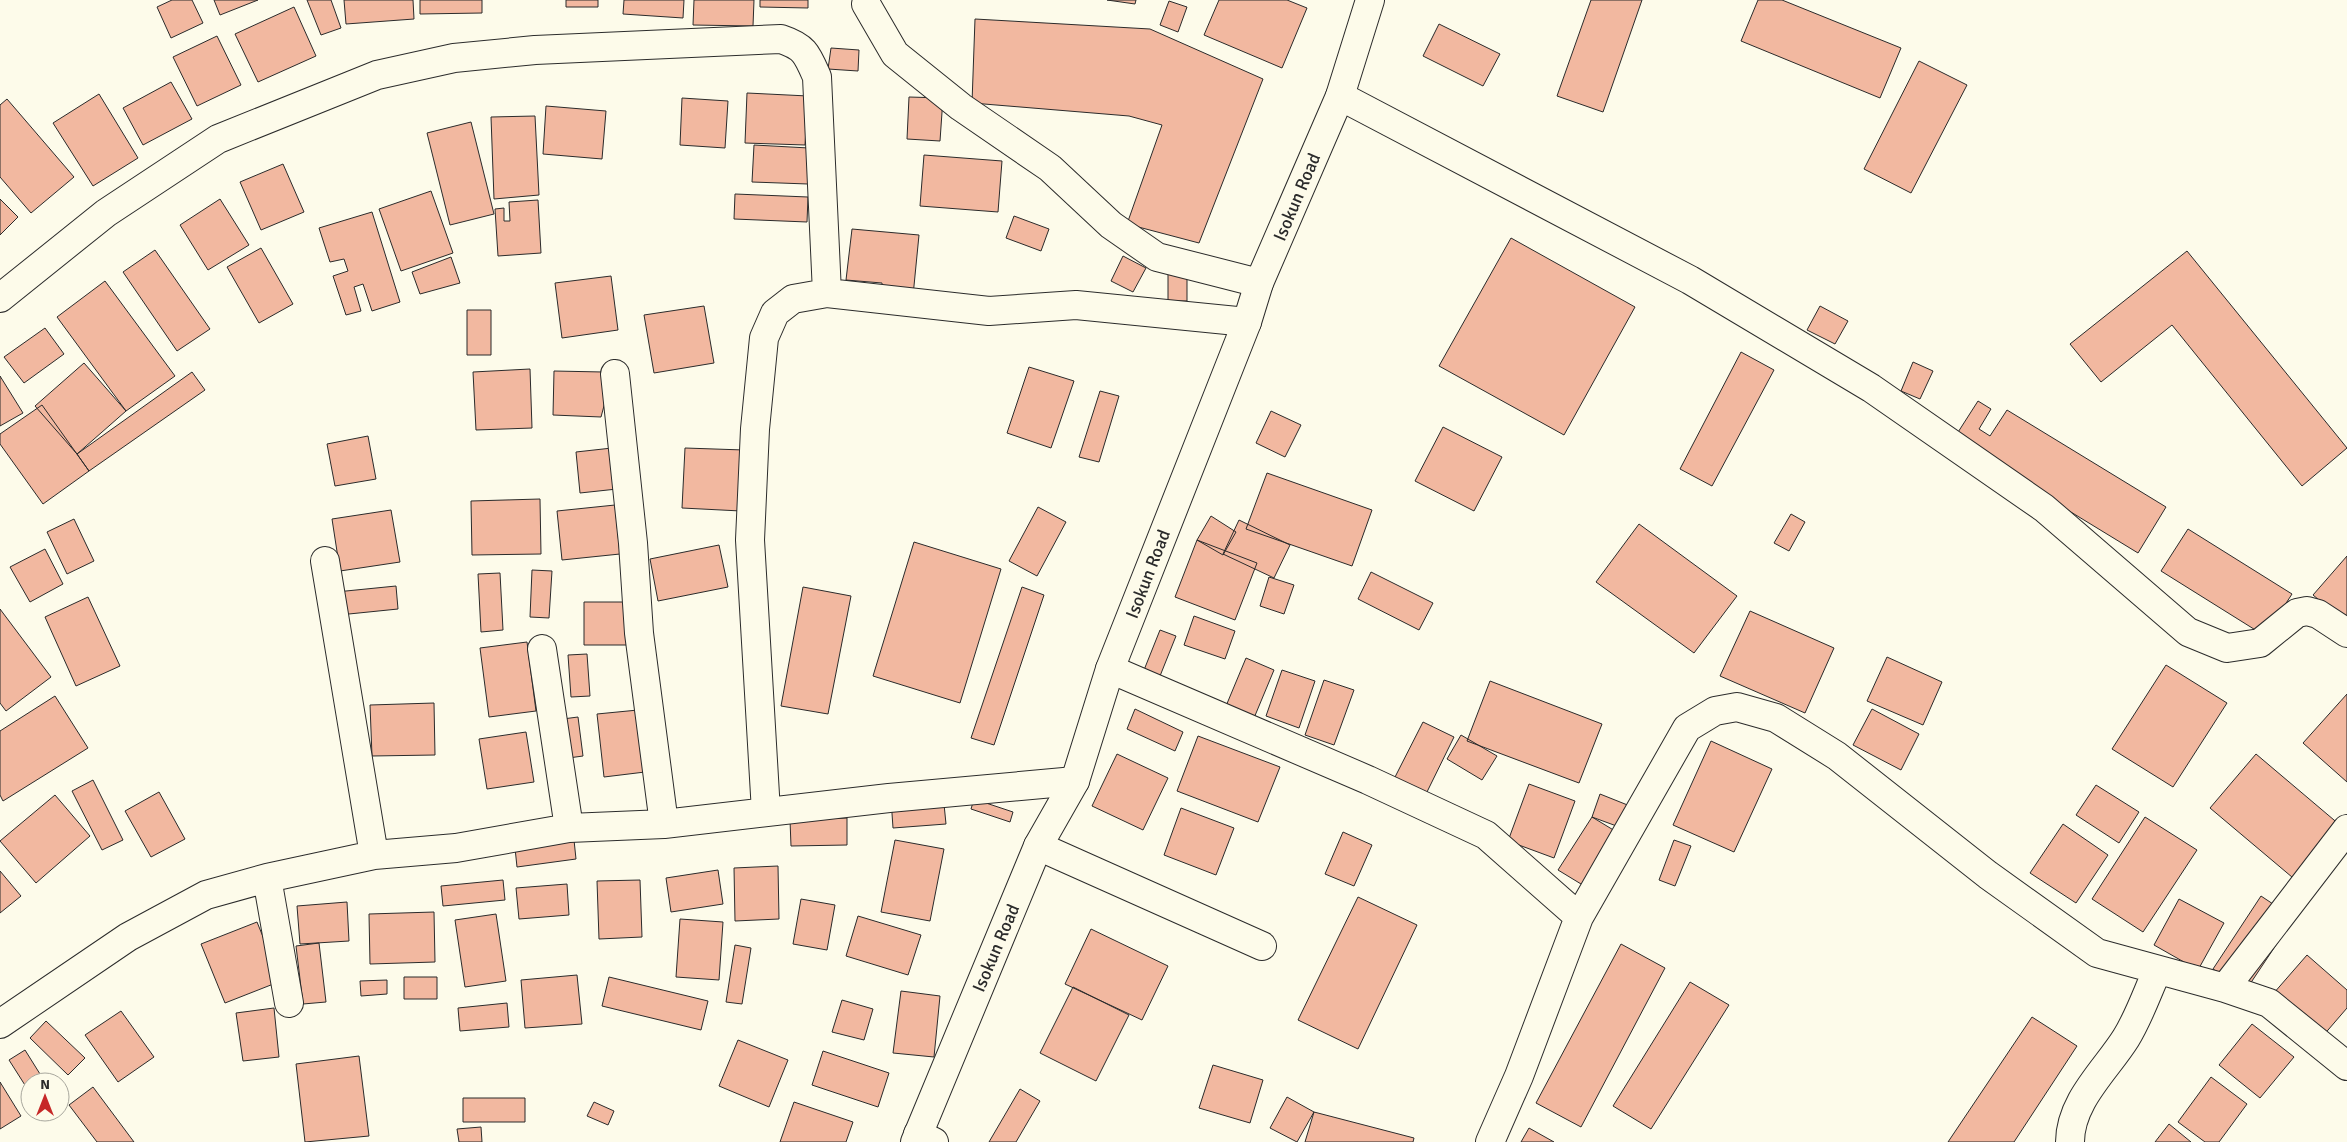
<svg xmlns="http://www.w3.org/2000/svg" width="2347" height="1142" font-family="Signika,sans-serif">
  <style>
    .building { fill: #f2b8a0; stroke: #2b2b2b }
    .lines { fill: none; stroke-linecap: round; stroke-linejoin: round }
    .minor-casing { stroke: #2b2b2b; stroke-width: 30 }
    .major-casing { stroke: #2b2b2b; stroke-width: 30 }
    .minor { stroke: #fdfbea; stroke-width: 28 }
    .major { stroke: #fdfbea; stroke-width: 28 }
    .labels { text-anchor: middle; dominant-baseline: central; stroke-width: 4; stroke-linejoin: round; paint-order: stroke }
    .street-label { font-size: 18px; fill: #2b2b2b; stroke: #fdfbea }
  </style>
  <rect width="100%" height="100%" fill="#fdfbea"/>
  <!-- building -->
  <path class="building" d="M172 0H192L203 23 171 38 157 7Z
    M214 0H258L220 15Z
    M307 0H331L341 28 321 35Z
    M344 0H413L414 19 346 24Z
    M420 0H482V13L420 14Z
    M566 0H598V7H566Z
    M624 0H684L683 18 623 14Z
    M694 0H754L753 26 693 25Z
    M760 0H808V8L760 7Z
    M1107 0H1136L1135 4Z
    M1219 0H1287L1307 8 1282 68 1204 35Z
    M1591 0H1642L1603 112 1557 96Z
    M1758 0H1782L1901 48 1880 98 1741 41Z
    M1169 1 1187 7 1178 32 1160 25Z
    M294 7 316 56 258 82 235 34Z
    M975 19 1150 29 1263 79 1199 243 1127 224 1162 125 1129 116 972 103Z
    M1439 24 1500 54 1483 86 1423 56Z
    M217 36 241 85 197 106 173 57Z
    M831 48 859 50 858 71 828 69Z
    M1919 61 1967 85 1911 193 1864 169Z
    M171 82 192 119 143 145 123 108Z
    M747 93 808 96 805 145 745 143Z
    M99 94 138 158 93 186 53 123Z
    M909 97 943 98 940 141 907 139Z
    M682 98 728 101 725 148 680 145Z
    M7 99 74 177 31 213 0 177V105Z
    M546 106 606 111 602 159 543 154Z
    M535 116 539 195 494 199 491 117Z
    M471 122 494 214 450 225 427 133Z
    M754 145 809 148 808 184 752 182Z
    M924 155 1002 161 998 212 920 206Z
    M283 164 304 212 261 230 240 182Z
    M431 191 453 253 401 271 379 209Z
    M735 194 808 197 807 222 734 219Z
    M0 199 18 217 0 235Z
    M220 199 249 245 208 270 180 225Z
    M538 200 541 253 498 256 495 209 504 208V221H510L509 202Z
    M372 212 400 302 372 311 363 284 354 287 361 311 346 315 333 276 348 271 344 259 330 262 319 228Z
    M1014 216 1049 229 1041 251 1006 238Z
    M852 229 919 235 913 296 882 293V283L846 280Z
    M1511 238 1635 307 1564 435 1439 366Z
    M261 248 293 304 259 323 227 267Z
    M155 250 210 329 177 351 123 272Z
    M2187 251 2347 448 2302 486 2172 325 2101 382 2070 344Z
    M1123 256 1146 268 1133 292 1111 281Z
    M451 257 460 283 420 294 412 272Z
    M1168 273H1187V301H1168Z
    M611 276 618 330 562 338 555 283Z
    M105 281 175 376 126 411 57 317Z
    M704 306 714 363 654 373 644 315Z
    M1820 306 1848 321 1835 344 1807 330Z
    M467 310H491V355H467Z
    M45 328 64 354 24 383 4 357Z
    M1741 352 1774 370 1712 486 1680 469Z
    M1913 362 1933 371 1920 399 1901 391Z
    M84 363 126 411 77 454 35 406Z
    M1029 367 1074 381 1051 448 1007 433Z
    M530 369 532 428 476 430 473 372Z
    M554 371 603 372 609 387 601 417 553 415Z
    M192 372 205 390 89 471 77 454Z
    M0 376 23 413 0 426Z
    M1100 391 1119 396 1099 462 1079 457Z
    M1978 401 1991 409 1979 429 1990 436 2007 410 2166 507 2138 553 1953 440Z
    M42 405 89 471 43 504 0 444V434Z
    M1271 411 1301 425 1285 457 1256 443Z
    M1443 427 1502 457 1474 511 1415 481Z
    M368 436 376 479 335 486 327 444Z
    M612 448 617 489 580 493 576 452Z
    M685 448 744 450 741 511 682 508Z
    M1267 473 1372 510 1352 566 1246 529Z
    M540 499 541 554 472 555 471 501Z
    M615 505 620 554 562 560 557 511Z
    M1038 507 1066 522 1037 576 1009 561Z
    M391 510 400 562 340 571 332 519Z
    M1791 514 1805 522 1789 551 1774 543Z
    M1211 516 1236 532 1223 555 1197 540Z
    M74 519 94 561 67 574 47 532Z
    M1239 520 1290 545 1274 578 1223 554Z
    M1639 524 1737 596 1694 653 1596 582Z
    M2188 529 2292 594 2265 636 2161 571Z
    M1197 540 1257 563 1235 620 1175 597Z
    M914 542 1001 569 960 703 873 676Z
    M719 545 728 587 658 601 650 559Z
    M45 549 63 584 30 602 10 567Z
    M2347 556V623L2313 595Z
    M532 570 552 571 549 618 530 617Z
    M1371 572 1433 603 1419 630 1358 599Z
    M500 573 503 630 481 632 478 574Z
    M1269 577 1294 585 1284 614 1260 606Z
    M396 586 398 609 339 615 336 592Z
    M803 587 851 596 828 714 781 706Z
    M1022 587 1044 595 994 745 971 738Z
    M88 597 120 666 76 686 45 617Z
    M584 602H632V645H584Z
    M0 609 51 677 6 711 0 703Z
    M1750 611 1834 648 1805 713 1720 676Z
    M1194 616 1235 631 1225 659 1184 645Z
    M1160 630 1176 636 1160 676 1144 670Z
    M527 642 536 711 489 717 480 648Z
    M587 654 590 696 571 697 568 655Z
    M1887 657 1942 682 1923 725 1867 701Z
    M1246 658 1274 670 1254 718 1226 706Z
    M2166 665 2227 703 2173 787 2112 749Z
    M1282 670 1315 681 1299 728 1266 716Z
    M1324 680 1354 690 1334 745 1305 735Z
    M1490 681 1602 724 1579 783 1467 741Z
    M2347 694V782L2303 743Z
    M55 696 88 748 3 801 0 795V731Z
    M434 703 435 755 372 756 370 705Z
    M1135 709 1183 732 1175 751 1127 729Z
    M1872 709 1919 734 1901 770 1853 745Z
    M638 710 645 772 604 777 597 714Z
    M578 717 583 756 561 759 555 720Z
    M1423 722 1454 737 1425 796 1393 781Z
    M526 732 534 782 487 789 479 739Z
    M1461 735 1497 756 1482 780 1447 759Z
    M1198 736 1280 767 1258 822 1177 791Z
    M1711 741 1772 769 1734 852 1673 825Z
    M1117 754 1168 778 1143 830 1092 806Z
    M2256 754 2347 831 2305 888 2210 808Z
    M93 780 123 840 102 850 72 791Z
    M1529 784 1575 801 1554 858 1508 841Z
    M2096 785 2139 812 2119 843 2076 815Z
    M159 792 185 839 151 857 125 811Z
    M943 794 946 824 893 828 891 799Z
    M1600 794 1630 806 1622 828 1592 817Z
    M55 795 90 836 36 883 0 841Z
    M974 799 1013 812 1010 822 971 809Z
    M1181 808 1234 828 1216 875 1164 855Z
    M1592 817 1620 834 1586 887 1558 870Z
    M2145 817 2197 850 2143 932 2092 899Z
    M847 818V845L791 846 790 820Z
    M2063 824 2108 855 2076 903 2030 873Z
    M1343 832 1372 845 1354 886 1325 874Z
    M574 840 576 859 517 867 515 848Z
    M895 840 944 849 930 921 881 912Z
    M1674 840 1691 846 1675 886 1659 880Z
    M778 866 779 919 735 921 734 868Z
    M718 870 723 904 671 912 666 878Z
    M0 871 21 896 0 913Z
    M503 880 505 900 443 906 441 886Z
    M640 880 642 937 599 939 597 881Z
    M567 884 569 915 519 919 516 888Z
    M2261 896 2294 918 2246 990 2213 969Z
    M1358 897 1417 925 1358 1049 1298 1020Z
    M801 899 835 905 827 950 793 944Z
    M2179 899 2224 923 2198 970 2154 945Z
    M347 902 349 941 300 944 297 906Z
    M434 912 435 962 370 964 369 914Z
    M496 914 506 981 465 987 455 920Z
    M858 916 921 935 908 975 846 956Z
    M680 919 723 922 719 980 676 977Z
    M257 922 281 981 225 1003 201 944Z
    M1091 929 1168 966 1142 1020 1065 984Z
    M319 943 326 1002 303 1004 296 946Z
    M1621 944 1665 968 1581 1127 1536 1103Z
    M735 945 751 948 742 1004 726 1002Z
    M2307 955 2347 990V1008L2322 1037 2273 994Z
    M577 975 582 1024 525 1028 521 980Z
    M404 977H437V999H404Z
    M609 977 708 1001 701 1030 602 1006Z
    M387 980V994L361 996 360 981Z
    M1690 982 1729 1005 1651 1129 1613 1106Z
    M1073 987 1129 1015 1096 1081 1040 1053Z
    M901 991 940 996 934 1057 893 1053Z
    M842 1000 873 1009 864 1040 832 1032Z
    M507 1003 509 1027 460 1031 458 1008Z
    M274 1008 279 1057 243 1061 236 1013Z
    M121 1011 154 1057 118 1082 85 1035Z
    M2032 1017 2077 1046 2014 1142H1948Z
    M46 1021 85 1058 68 1075 30 1038Z
    M2252 1024 2294 1057 2260 1098 2219 1065Z
    M738 1040 788 1060 769 1107 719 1086Z
    M25 1050 45 1082H30V1093L9 1060Z
    M823 1051 889 1073 878 1107 812 1085Z
    M359 1056 369 1136 305 1142 296 1064Z
    M1213 1065 1263 1080 1250 1123 1199 1108Z
    M2211 1077 2247 1104 2219 1142H2205L2178 1122Z
    M0 1082 21 1116 0 1129Z
    M93 1087 134 1142H97L69 1105Z
    M1020 1089 1040 1101 1016 1142H989Z
    M1287 1097 1314 1112 1297 1142 1270 1128Z
    M463 1098H525V1122H463Z
    M594 1102 614 1111 608 1125 587 1116Z
    M794 1102 853 1122 846 1142H780Z
    M1314 1112 1414 1138 1413 1142H1305Z
    M2169 1124 2191 1142H2155Z
    M481 1127 482 1142H459L457 1129Z
    M1529 1128 1554 1142H1521Z"/>
  <g class="lines">
    <defs>
      <path id="minor" d="M866 4 895 54 961 107 1050 168 1111 225 1157 257 1259 283
        M1340 96 1690 280 1871 388 2044 508 2188 632 2227 648 2260 643 2297 613 2307 611 2318 614 2347 633
        M0 298 106 213 218 139 377 75 454 58 535 50 781 39C805 47 807 54 817 77L827 293
        M615 374 633 543 639 633 664 824
        M325 561 374 855
        M542 649 569 828
        M1110 669 1368 780 1486 835 1579 917 1687 728 1715 711 1737 707 1776 718 1837 756 1988 875 2097 953 2225 988 2269 1003 2347 1066
        M766 812 750 540 755 429 764 338 775 313 793 299 827 293 989 311 1076 305 1247 322
        M1038 846 1262 946
        M267 878 289 1003
        M2225 988 2347 829
        M0 1024 128 937 206 895 267 878 374 855 456 848 569 828 664 824 889 798 1075 781
        M918 1134 934 1142
        M1490 1142 1519 1076 1579 917
        M2070 1142C2070 1101 2106 1070 2126 1038 2139 1017 2147 993 2157 971"/>
      <path id="major" d="M915 1142 1038 846 1075 781 1110 669 1247 322 1259 283 1340 96 1370 0"/>
    </defs>
    <!-- minor casing -->
    <use href="#minor" class="minor-casing"/>
    <!-- major casing -->
    <use href="#major" class="major-casing"/>
    <!-- minor -->
    <use href="#minor" class="minor"/>
    <!-- major -->
    <use href="#major" class="major"/>
  </g>
  <g class="labels">
    <!-- street labels -->
    <g class="street-label">
      <text transform="translate(1297 197) rotate(-67)">Isokun Road</text>
      <text transform="translate(1148 574) rotate(-69)">Isokun Road</text>
      <text transform="translate(996 948) rotate(-67)">Isokun Road</text>
    </g>
  </g>
  <!-- north arrow -->
  <g transform="translate(45 1097)"><circle r="24" fill="#fdfbea" stroke="#a9a89e"/>
  <path d="M0-4L9 19L0 12L-9 19Z" fill="#c62828"/>
  <text y="-8" font-size="14" font-weight="bold" text-anchor="middle" fill="#2b2b2b">N</text>
  </g>
</svg>
